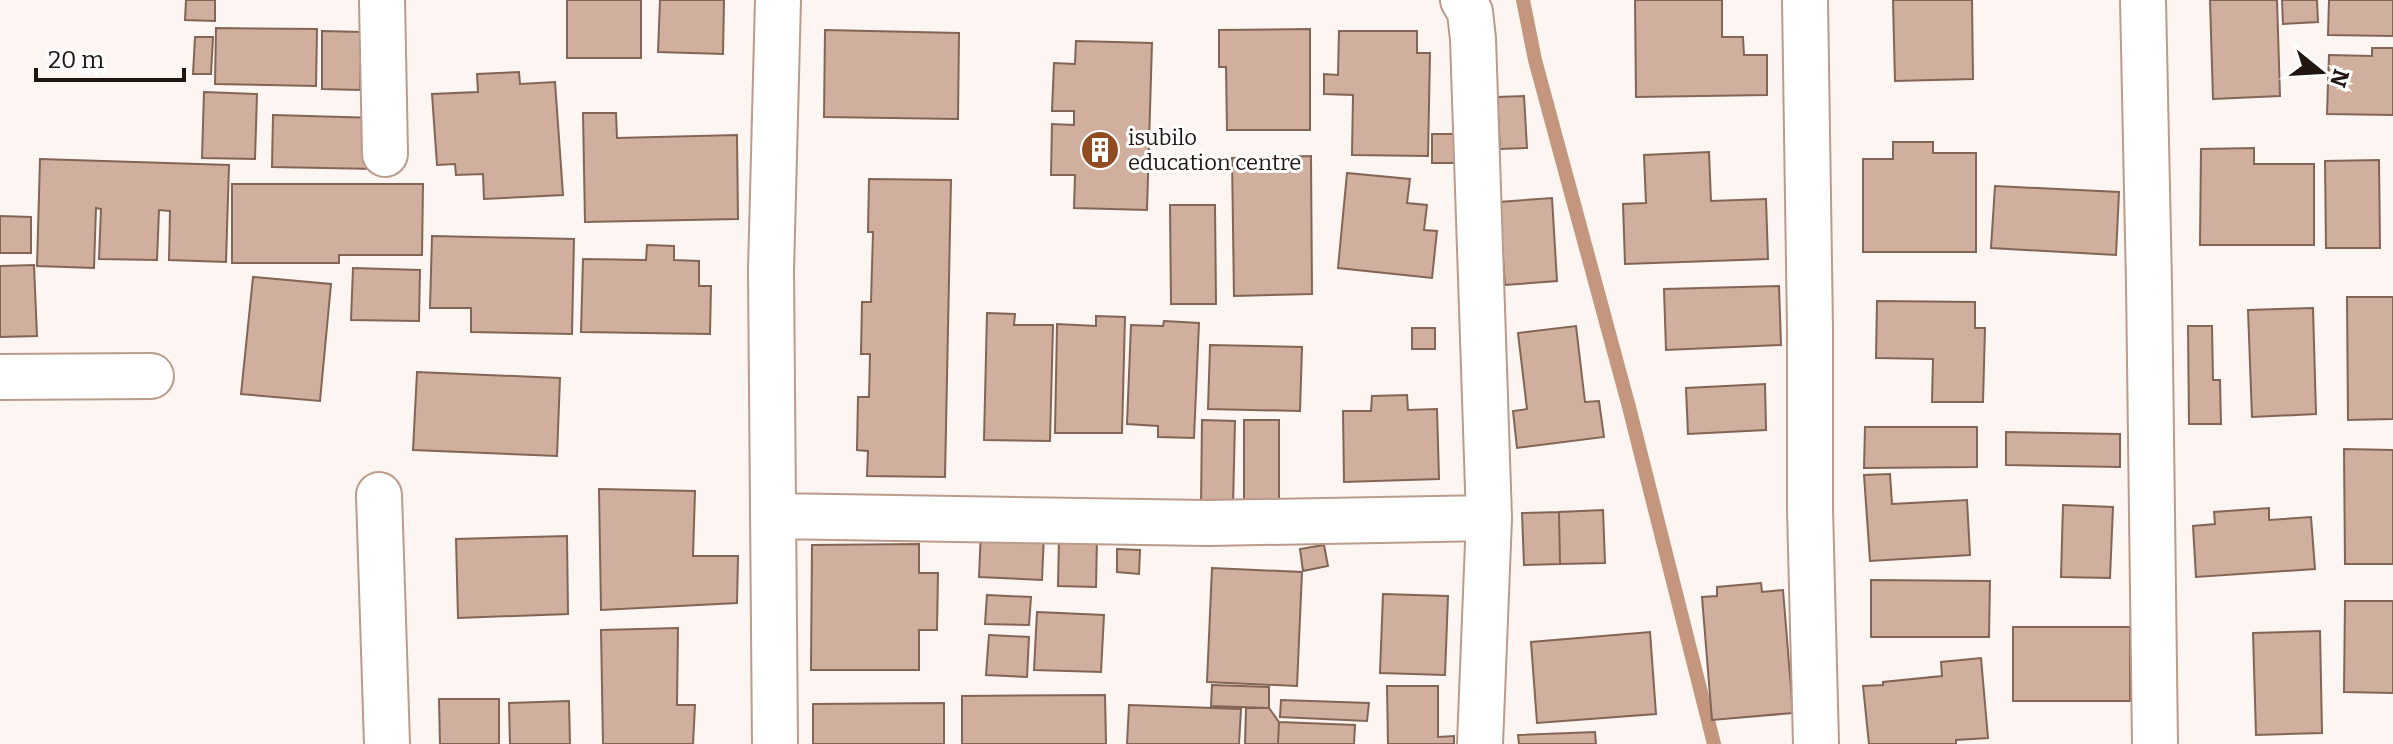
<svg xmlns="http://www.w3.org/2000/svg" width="2393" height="744" font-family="Bitter,serif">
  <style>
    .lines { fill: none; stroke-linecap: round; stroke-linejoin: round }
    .stream { stroke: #c4967e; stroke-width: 14 }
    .building { fill: #d0af9e; stroke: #836555; stroke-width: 2 }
    .minor-casing { stroke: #bb9b8a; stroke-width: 48 }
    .minor { stroke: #fff; stroke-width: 44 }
    .labels { text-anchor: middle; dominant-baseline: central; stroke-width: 6; stroke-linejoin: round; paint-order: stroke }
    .poi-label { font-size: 22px; fill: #21150f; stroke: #fff; text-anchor: start }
  </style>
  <rect width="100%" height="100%" fill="#fcf5f1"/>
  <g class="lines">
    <!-- stream -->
    <path class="stream" d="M1523 0 1535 60 1629 407 1714 744"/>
  </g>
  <!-- building -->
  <path class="building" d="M186 0H215V21L185 20Z
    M567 0H641V58H567Z
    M660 0H724L723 54 658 52Z
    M1635 0H1722V37H1743L1744 55H1767V95L1636 97Z
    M1893 0H1972L1973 79 1895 81Z
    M2210 0H2277L2280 96 2213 99Z
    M2282 0H2317L2318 22 2283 24Z
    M2329 0H2393V36L2328 35Z
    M216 28 317 29 316 86 215 84Z
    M1310 29V130H1227L1226 67H1219V30Z
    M825 30 959 33 958 119 824 117Z
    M322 31 362 32 360 90 322 89Z
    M1339 31H1417V53H1430L1428 156 1352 155 1353 95 1324 94V74L1338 75Z
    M195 37H213L211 74H193Z
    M1076 41 1152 43 1147 210 1074 208 1075 175H1051L1052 124 1074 125V111H1052L1054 63 1075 64Z
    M2372 48H2393V115L2327 114 2329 55 2372 56Z
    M519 72 520 84 555 82 563 195 484 199 483 174 456 175 455 164 437 165 432 94 478 92 477 74Z
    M204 92 257 94 255 159 202 158Z
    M1524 96 1527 148 1500 149 1497 97Z
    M583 113H616L617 138 737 135 738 219 585 222Z
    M273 115 377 118 376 169 272 167Z
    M1432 134H1454V163H1432Z
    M1893 142H1933V153H1976V252H1863V159H1893Z
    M2254 148V164H2314V245H2200L2201 149Z
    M1709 152 1711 201 1766 199 1768 259 1625 264 1623 204 1646 203 1644 155Z
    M1311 156 1312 294 1234 296 1232 158Z
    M40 159 229 165 226 262 169 260 170 211 159 210 157 260 99 259 101 209 96 208 94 268 37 266Z
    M2379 160 2380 248H2326L2325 161Z
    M1347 173 1410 179 1407 203 1427 205 1424 230 1437 231 1432 278 1338 268Z
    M869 179 951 180 945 477 867 476 868 451 857 450 858 397H869L870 354H861L862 302H871L873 232H868Z
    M232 184H423L422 255H339V263H232Z
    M1995 186 2119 192 2116 255 1991 248Z
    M1552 198 1557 281 1505 285 1499 202Z
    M1170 205H1215L1216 304H1171Z
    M0 216 31 217V253H0Z
    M432 236 574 239 572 334 471 332V308H430Z
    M647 245 674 246V260L699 261V286H711L710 334 581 332 583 259 646 260Z
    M34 265 37 336 0 337V266Z
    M353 268 420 270 419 321 351 320Z
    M253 277 331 284 320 401 241 394Z
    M1779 286 1781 345 1666 350 1664 289Z
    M2347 297H2393V419L2348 420Z
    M1877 301 1975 302V328H1985L1983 402H1932L1933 359 1876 358Z
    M2313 308 2316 414 2252 417 2248 310Z
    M987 313 1015 314 1014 325H1053L1050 441 984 440Z
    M1096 316 1125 317 1122 433H1055L1057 324 1096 326Z
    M1164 321 1199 323 1194 438 1158 437V426L1127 424 1131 325 1163 326Z
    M1576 326 1585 402 1599 401 1604 437 1517 448 1513 411 1527 409 1518 333Z
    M2188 326H2212L2213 380H2220L2221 424H2189Z
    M1412 328H1435V349H1412Z
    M1210 345 1302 347 1300 411 1208 409Z
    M417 372 560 378 557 456 413 450Z
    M1765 384 1766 430 1688 434 1686 388Z
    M1407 395 1408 410 1437 409 1439 479 1344 482 1343 411H1371L1372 396Z
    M1202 420 1235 421 1233 506H1201Z
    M1244 420H1279V508L1244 507Z
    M1865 427H1977V467L1864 468Z
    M2006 432 2120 434V467L2006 465Z
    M2344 449 2393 450V564H2345Z
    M1890 474 1892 504 1967 500 1970 555 1870 561 1864 475Z
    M599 489 695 491 693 556H738L737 603 601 610Z
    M2063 505 2113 507 2110 578 2061 577Z
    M2269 508V520L2311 517 2315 569 2196 577 2193 526 2215 524 2214 512Z
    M1603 510 1605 563 1560 564 1559 512Z
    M1559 512 1560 564 1524 565 1522 513Z
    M981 531 1044 534 1042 580 979 577Z
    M567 536 568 614 458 618 456 539Z
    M1059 537 1097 538 1096 587 1058 586Z
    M919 544V573H938L937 630H919V670H811L812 545Z
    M1324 545 1328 566 1303 571 1300 549Z
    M1117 549 1140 550 1139 574 1117 572Z
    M1212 568 1302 572 1297 686 1207 682Z
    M1871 580 1990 581 1989 637H1871Z
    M1761 583 1762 592 1783 590 1793 713 1712 720 1702 597 1717 596V587Z
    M1383 594 1448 596 1445 675 1380 673Z
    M987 595 1031 597 1029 625 985 624Z
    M2345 601H2393V693L2344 692Z
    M1037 612 1104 615 1101 672 1034 670Z
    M2013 627H2130V701H2013Z
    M678 628 677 705H695L693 744H603L601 630Z
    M2320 631 2322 733 2256 735 2253 633Z
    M1650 632 1656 714 1537 723 1531 642Z
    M989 635 1029 637 1027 677 986 675Z
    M1981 658 1988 738 1956 740V744H1869L1863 686 1883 685V682L1942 676 1941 662Z
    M1212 685 1269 687V708L1211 706Z
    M1387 686H1438V737L1454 736V744H1388Z
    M1105 695 1106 744H962V696Z
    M439 699H499V744H440Z
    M1281 700 1369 703 1367 721 1280 717Z
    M569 701 570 744H510L509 703Z
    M944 703V744H813V704Z
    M1129 705 1241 709 1239 744H1127Z
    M1246 708H1269L1279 722 1278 744H1245Z
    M1279 722 1355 725 1354 744H1278Z
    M1595 732 1596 744H1519L1518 735Z"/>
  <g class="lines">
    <defs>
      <path id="minor" d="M382 0 385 154
        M1463 0 1470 12 1473 39 1489 518 1480 744
        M1805 0 1810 329V509L1816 744
        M2143 0 2149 284 2155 744
        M0 377 151 376
        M379 495 387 744
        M773 516 1208 523 1489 518
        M775 744 771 271 778 0"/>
    </defs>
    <!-- minor casing -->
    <use href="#minor" class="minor-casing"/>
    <!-- minor -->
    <use href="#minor" class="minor"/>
  </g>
  <!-- icons -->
  <defs>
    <symbol id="building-disc" viewBox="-11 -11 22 22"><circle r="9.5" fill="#904b21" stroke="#fff"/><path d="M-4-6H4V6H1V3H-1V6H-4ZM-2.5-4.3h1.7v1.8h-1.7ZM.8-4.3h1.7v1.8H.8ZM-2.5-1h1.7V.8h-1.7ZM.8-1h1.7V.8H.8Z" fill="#fff"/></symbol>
  </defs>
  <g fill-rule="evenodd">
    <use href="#building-disc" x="1078" y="128" width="44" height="44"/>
  </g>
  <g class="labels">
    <!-- poi labels -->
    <g class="poi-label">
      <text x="1128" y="137">isubilo<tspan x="1128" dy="25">education centre</tspan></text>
    </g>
  </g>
  <!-- north arrow -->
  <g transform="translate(2321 72) rotate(108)" stroke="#ffffff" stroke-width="6" paint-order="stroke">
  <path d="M0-6L14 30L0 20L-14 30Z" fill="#21150f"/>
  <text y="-12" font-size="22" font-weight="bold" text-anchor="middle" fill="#21150f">N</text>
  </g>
  <!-- scale -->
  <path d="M36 68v12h148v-12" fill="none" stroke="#21150f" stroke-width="4"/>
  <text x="48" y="68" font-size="24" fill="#21150f" stroke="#ffffff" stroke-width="6" paint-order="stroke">20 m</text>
</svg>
